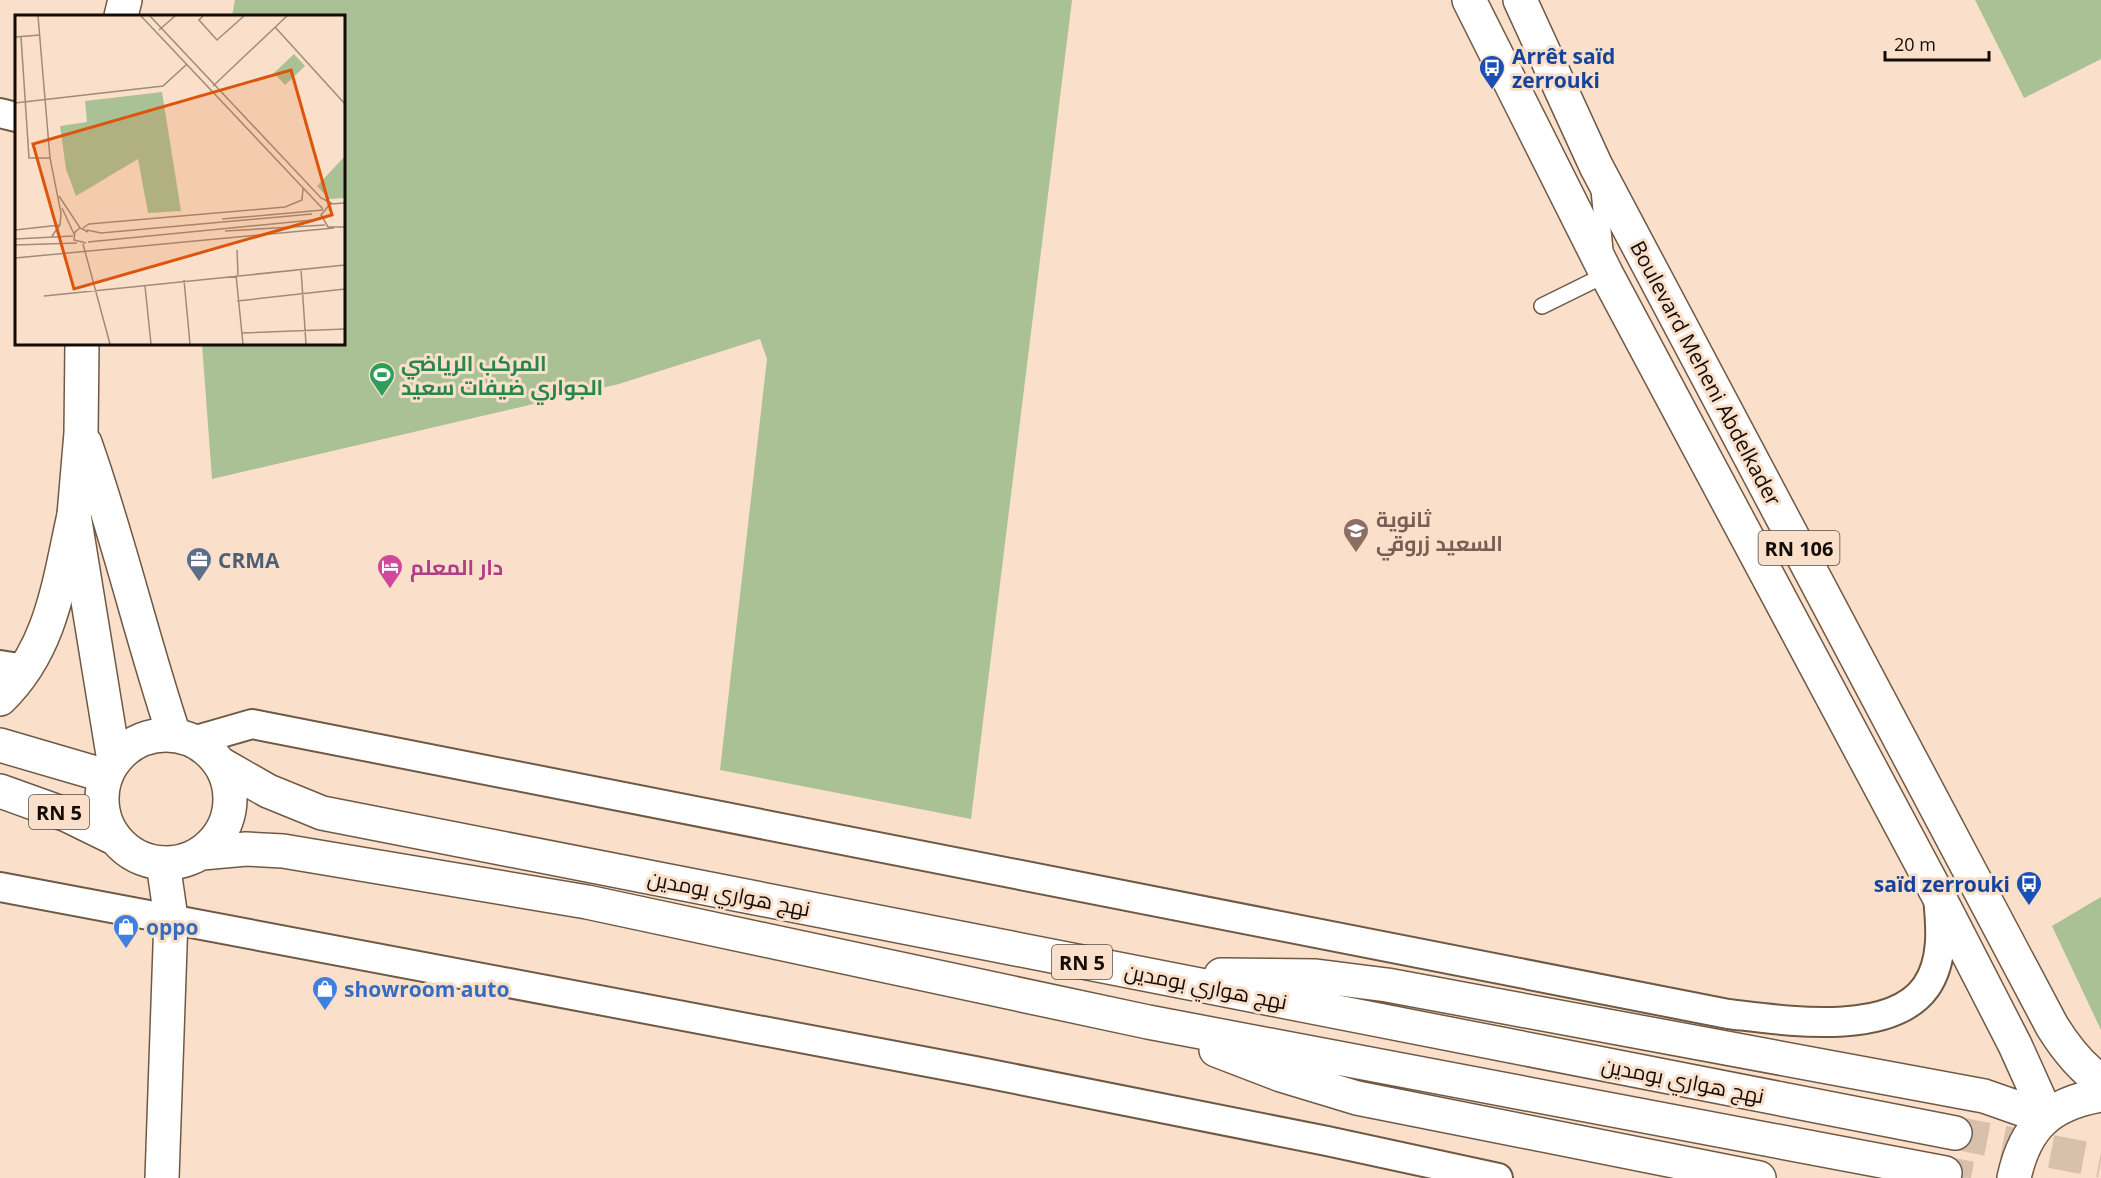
<svg xmlns="http://www.w3.org/2000/svg" width="2101" height="1178" font-family="'Open Sans',Cairo,sans-serif">
  <style>
    .green { fill: #aac095 }
    .lines { fill: none; stroke-linecap: round; stroke-linejoin: round }
    .primary-tunnel { stroke: #d7c0ac; stroke-width: 33; stroke-dasharray: 33 16; stroke-linecap: butt }
    .lane-casing { stroke: #6f5945; stroke-width: 18 }
    .street-casing { stroke: #6f5945; stroke-width: 32 }
    .secondary-casing { stroke: #6f5945; stroke-width: 36 }
    .primary-casing { stroke: #6f5945; stroke-width: 36 }
    .lane { stroke: #fff; stroke-width: 15 }
    .street { stroke: #fff; stroke-width: 28 }
    .secondary { stroke: #fff; stroke-width: 33 }
    .primary { stroke: #fff; stroke-width: 33 }
    .labels { text-anchor: middle; dominant-baseline: central; stroke-width: 6; stroke-linejoin: round; paint-order: stroke }
    .shield { fill: #fae0ca; stroke: #584b40; stroke-width: 1.5 }
    .shield-label { font-size: 20px; font-weight: bold; fill: #130b05 }
    .transit-label { font-size: 21px; font-weight: bold; fill: #164399; stroke: #fae0ca; text-anchor: start }
    .leisure-label { font-size: 21px; font-weight: bold; fill: #27864d; stroke: #fae0ca; text-anchor: start }
    .street-label { font-size: 21px; fill: #130b05; stroke: #fae0ca }
    .education-label { font-size: 21px; font-weight: bold; fill: #785e54; stroke: #fae0ca; text-anchor: start }
    .service-label { font-size: 21px; font-weight: bold; fill: #4e5e75; stroke: #fae0ca; text-anchor: start }
    .hotel-label { font-size: 21px; font-weight: bold; fill: #b23c85; stroke: #fae0ca; text-anchor: start }
    .shop-label { font-size: 21px; font-weight: bold; fill: #366cbe; stroke: #fae0ca; text-anchor: start }
    .inset-road { fill: none; stroke: #9e8b7b; stroke-width: 1.5 }
    .view { fill: #dd550c; fill-opacity: 0.15; stroke: #dd550c; stroke-width: 3 }
    .inset-edge { fill: none; stroke: #130b05; stroke-width: 3 }
  </style>
  <rect width="100%" height="100%" fill="#fae0ca"/>
  <!-- green -->
  <path class="green" d="M235 0H1072L971 819 720 770 767 359 760 339 619 384 212 479 202 344H344V16H232Z
    M1975 0H2101V59L2024 98Z
    M2101 897V1030L2052 926Z"/>
  <g class="lines">
    <!-- primary-tunnel -->
    <path class="primary-tunnel" d="M1955 1133 2101 1161
      M1945 1173 1971 1178"/>
    <defs>
      <path id="lane" d="M1599 190 1605 250
        M1542 306 1607 274"/>
      <path id="street" d="M0 113 16 117
        M0 665 25 669
        M193 741 252 724 1728 1014C1782 1020 1890 1038 1926 987 1944 961 1941 927 1938 897
        M0 887 975 1071 1327 1141 1498 1178"/>
      <path id="secondary" d="M121 16 125 0
        M82 344 81 433 74 515 114 761
        M85 443C119 539 142 639 174 735
        M162 1178 171 918 163 863"/>
      <path id="primary" d="M1469 0 1607 275 1938 895 2015 1045 2047 1116
        M1520 0 1596 166 2052 1026C2065 1047 2080 1067 2101 1081
        M0 699C52 649 59 582 74 515
        M102 799a64 64 0 1 1 128 0a64 64 0 1 1-128 0Z
        M0 745 106 776
        M219 763 268 791 322 813 1955 1133
        M0 791 67 815 116 839
        M202 853 246 849 283 851 587 902 1148 1022 1945 1173
        M1221 975 1316 976 1387 985 1984 1096 2024 1110 2043 1120
        M1216 1050 1281 1075 1357 1098 1759 1178
        M2014 1178C2025 1127 2049 1104 2101 1095"/>
    </defs>
    <!-- lane casing -->
    <use href="#lane" class="lane-casing"/>
    <!-- street casing -->
    <use href="#street" class="street-casing"/>
    <!-- secondary casing -->
    <use href="#secondary" class="secondary-casing"/>
    <!-- primary casing -->
    <use href="#primary" class="primary-casing"/>
    <!-- lane -->
    <use href="#lane" class="lane"/>
    <!-- street -->
    <use href="#street" class="street"/>
    <!-- secondary -->
    <use href="#secondary" class="secondary"/>
    <!-- primary -->
    <use href="#primary" class="primary"/>
  </g>
  <!-- icons -->
  <defs>
    <symbol id="bus-pin" viewBox="-11 -11 22 30"><path d="M0 17L-7.5 6A9.5 9.5 0 1 1 7.5 6Z" fill="#1a4fb4" stroke="#fae0ca"/><path d="M-5-6H5V4H4V6H2V4H-2V6H-4V4H-5ZM-3.5-4V0h7V-4ZM-3.5 1.2v1.5H-2V1.2ZM2 1.2v1.5H3.5V1.2Z" fill="#fff"/></symbol>
    <symbol id="stadium-pin" viewBox="-11 -11 22 30"><path d="M0 17L-7.5 6A9.5 9.5 0 1 1 7.5 6Z" fill="#2e9e5b" stroke="#fae0ca"/><path d="M0-5a6.5 5 0 1 0 0 10a6.5 5 0 1 0 0-10ZM-3.5-1.8h7v3.6h-7Z" fill="#fff"/></symbol>
    <symbol id="school-pin" viewBox="-11 -11 22 30"><path d="M0 17L-7.5 6A9.5 9.5 0 1 1 7.5 6Z" fill="#8d6e63" stroke="#fae0ca"/><path d="M0-5L7-2L0 1L-7-2ZM-4 1L0 2.5L4 1V4Q0 6-4 4Z" fill="#fff"/></symbol>
    <symbol id="office-pin" viewBox="-11 -11 22 30"><path d="M0 17L-7.5 6A9.5 9.5 0 1 1 7.5 6Z" fill="#5c6f8a" stroke="#fae0ca"/><path d="M-6-3h4V-5.5h4V-3h4V5H-6ZM-1-4.5V-3h2v-1.5ZM-6 0V1H6V0Z" fill="#fff"/></symbol>
    <symbol id="hotel-pin" viewBox="-11 -11 22 30"><path d="M0 17L-7.5 6A9.5 9.5 0 1 1 7.5 6Z" fill="#d1479c" stroke="#fae0ca"/><path d="M-6-4.5h1.5V1H6V5H4.5V3h-9V5H-6ZM-4 0a1.8 1.8 0 1 1 3.6 0ZM.5 0V-2.5h3Q6-2.5 6 0Z" fill="#fff"/></symbol>
    <symbol id="shop-pin" viewBox="-11 -11 22 30"><path d="M0 17L-7.5 6A9.5 9.5 0 1 1 7.5 6Z" fill="#3f7fe0" stroke="#fae0ca"/><path d="M-5-2.5h2.3a2.7 3.5 0 0 1 5.4 0H5L5.5 6h-11ZM-1.5-2.5h3a1.5 2.3 0 0 0-3 0Z" fill="#fff"/></symbol>
  </defs>
  <g fill-rule="evenodd">
    <use href="#bus-pin" x="1477" y="53" width="30" height="40"/>
    <use href="#stadium-pin" x="367" y="360" width="30" height="40"/>
    <use href="#school-pin" x="1341" y="516" width="30" height="40"/>
    <use href="#office-pin" x="184" y="545" width="30" height="40"/>
    <use href="#hotel-pin" x="375" y="552" width="30" height="40"/>
    <use href="#bus-pin" x="2014" y="869" width="30" height="40"/>
    <use href="#shop-pin" x="111" y="912" width="30" height="40"/>
    <use href="#shop-pin" x="310" y="974" width="30" height="40"/>
  </g>
  <g class="labels">
    <!-- shield labels -->
    <g class="shield">
      <rect x="1758.5" y="531" width="81" height="34" rx="4.5"/>
      <rect x="29" y="795" width="60" height="34" rx="4.5"/>
      <rect x="1052" y="945" width="60" height="34" rx="4.5"/>
    </g>
    <g class="shield-label">
      <text x="1799" y="548">RN 106</text>
      <text x="59" y="812">RN 5</text>
      <text x="1082" y="962">RN 5</text>
    </g>
    <!-- transit labels -->
    <g class="transit-label">
      <text x="1512" y="56">Arrêt saïd<tspan x="1512" dy="24">zerrouki</tspan></text>
      <text x="2010" y="884" text-anchor="end">saïd zerrouki</text>
    </g>
    <!-- leisure labels -->
    <g class="leisure-label">
      <text x="401" y="363">المركب الرياضي<tspan x="401" dy="24">الجواري ضيفات سعيد</tspan></text>
    </g>
    <!-- street labels -->
    <g class="street-label">
      <text transform="translate(1706 373) rotate(62)">Boulevard Meheni Abdelkader</text>
      <text transform="translate(729 893) rotate(11)">نهج هواري بومدين</text>
      <text transform="translate(1206 986) rotate(11)">نهج هواري بومدين</text>
      <text transform="translate(1683 1080) rotate(11)">نهج هواري بومدين</text>
    </g>
    <!-- education labels -->
    <g class="education-label">
      <text x="1376" y="519">ثانوية<tspan x="1376" dy="24">السعيد زروقي</tspan></text>
    </g>
    <!-- service labels -->
    <g class="service-label">
      <text x="218" y="560">CRMA</text>
    </g>
    <!-- hotel labels -->
    <g class="hotel-label">
      <text x="410" y="567">دار المعلم</text>
    </g>
    <!-- shop labels -->
    <g class="shop-label">
      <text x="146" y="927">oppo</text>
      <text x="344" y="989">showroom auto</text>
    </g>
  </g>
  <!-- overview -->
  <g transform="translate(15 15)">
    <rect width="330" height="330" fill="#fae0ca"/>
    <path d="M279 39 290 51 270 70 259 58ZM147 77 166 196 133 198 123 144 61 181 51 154 45 111 72 107 70 86ZM330 141V183L314 184 302 171Z" fill="#aac095"/>
    <path class="inset-road" d="M23 1 35 143 46 198 45 210 37 221M126 1 308 194M135 1 306 183 318 189M188 1 184 5 202 25 229 1M260 12 330 89M144 15 160 1M0 22 25 20M6 22 14 143H35M198 71 272 1M0 88 148 71 172 49M44 181 65 213 73 217M330 188 315 189 306 200 313 212H330M47 193 59 219M207 204 308 195M65 213 60 217 59 225 71 228M68 213 74 209 270 192 287 185 288 173M0 215 45 210M72 215 86 218 297 199M210 216 310 210M0 224 58 221M73 227 298 205M68 229 95 329M0 230 62 228M222 235 223 260M0 243 319 213M286 254 291 329M221 260 228 329M169 265 175 329M130 271 136 329M29 281 330 250M222 286 330 274M227 318 330 314"/>
    <path class="view" d="M276 55 317 200 59 274 18 129Z"/>
    <rect width="330" height="330" class="inset-edge"/>
  </g>
  <!-- scale -->
  <path d="M1885 51v9h104v-9" fill="none" stroke="#130b05" stroke-width="3"/>
  <text x="1894" y="51" font-size="18" fill="#130b05" stroke="#fae0ca" stroke-width="4.5" paint-order="stroke">20 m</text>
</svg>
